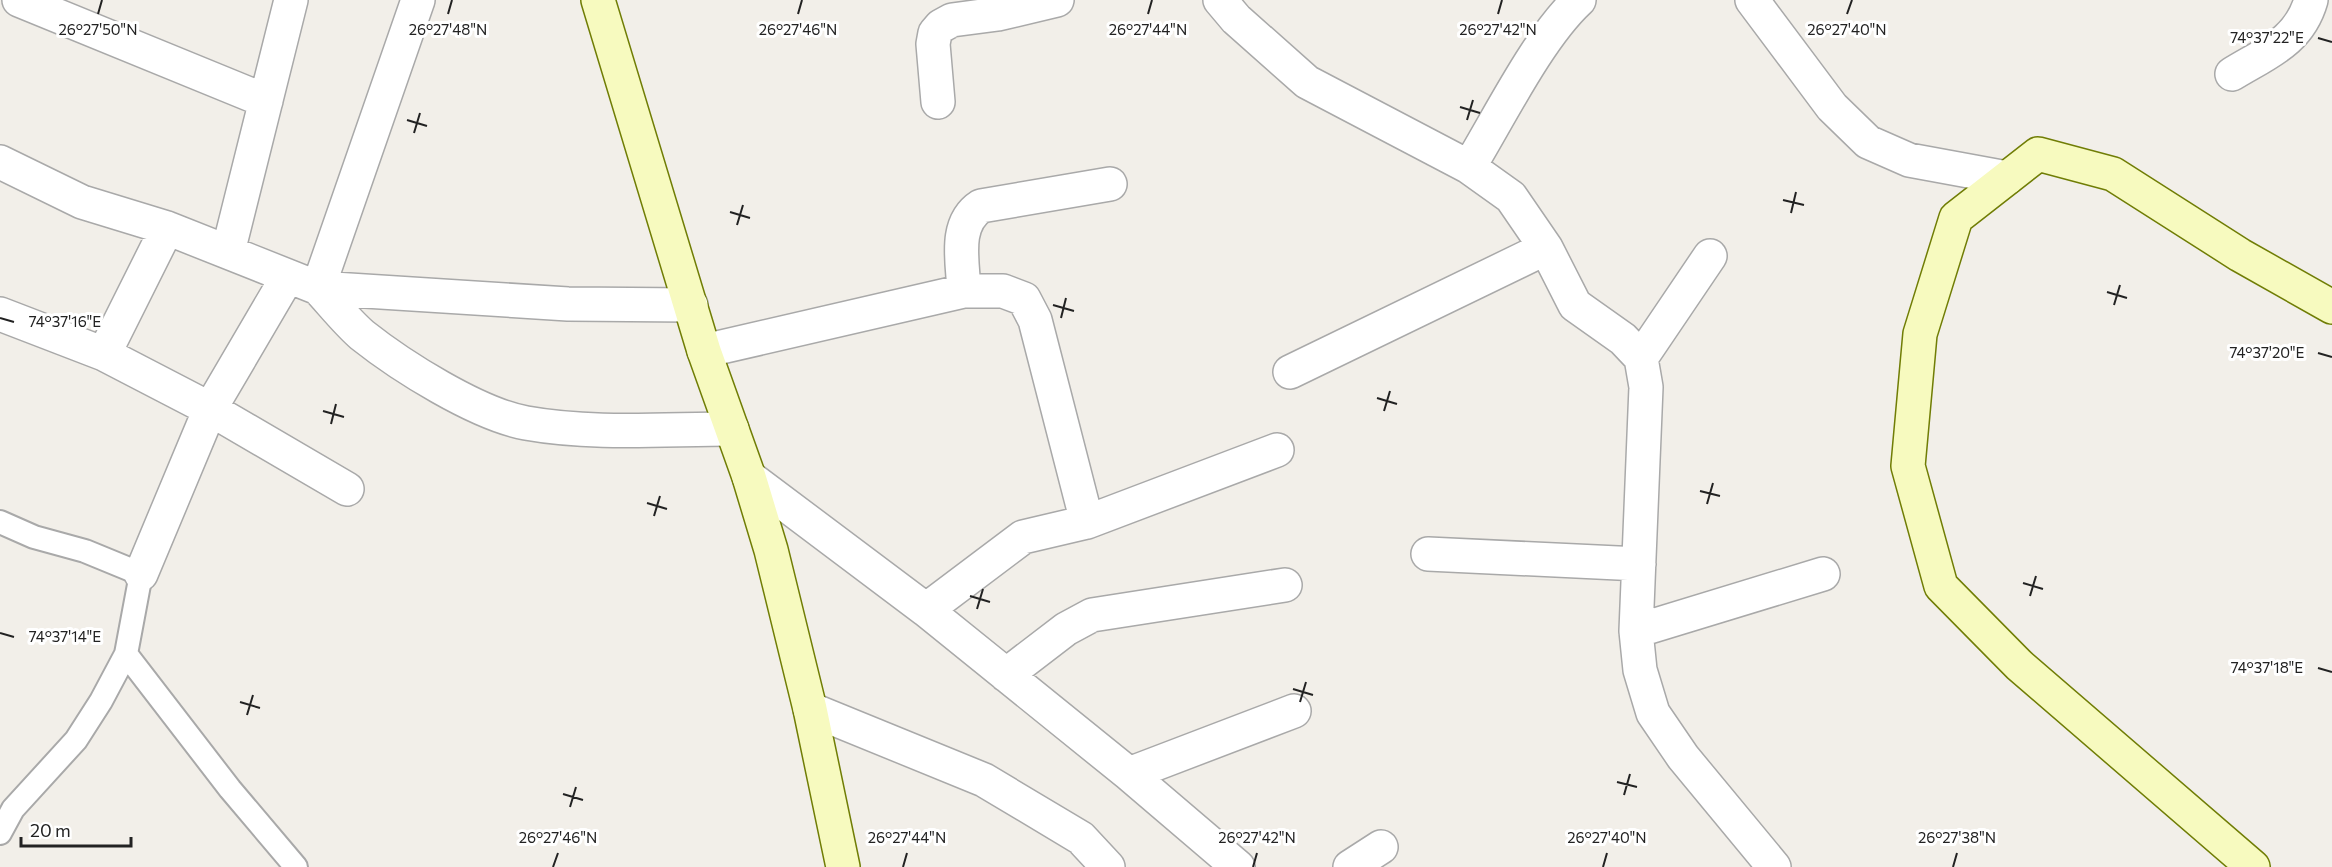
<svg xmlns="http://www.w3.org/2000/svg" width="2332" height="867" font-family="Commissioner,sans-serif">
  <style>
    .lines { fill: none; stroke-linecap: round; stroke-linejoin: round }
    .lane-casing { stroke: #a9a9a9; stroke-width: 26 }
    .street-casing { stroke: #a9a9a9; stroke-width: 36 }
    .secondary-casing { stroke: #707d05; stroke-width: 36 }
    .lane { stroke: #fff; stroke-width: 22 }
    .street { stroke: #fff; stroke-width: 33 }
    .secondary { stroke: #f7fabf; stroke-width: 33 }
    .ticks { fill: none; stroke: #222; stroke-width: 2 }
    .ticks-label { font-size: 15px; text-anchor: middle; fill: #222; stroke: #fff; stroke-width: 6; stroke-linejoin: round; paint-order: stroke }
  </style>
  <rect width="100%" height="100%" fill="#f2efe9"/>
  <g class="lines">
    <defs>
      <path id="lane" d="M0 522 34 537 85 551 141 574 126 654 101 701 76 740 13 809 0 833
        M126 654 230 789 296 867"/>
      <path id="street" d="M19 0 266 101
        M418 0 318 288C332 303 346 321 362 335 401 366 477 414 526 423 593 435 664 429 732 429
        M1220 0 1236 19 1307 82 1469 167 1511 197 1546 248 1575 305 1623 339 1641 358
        M1752 0 1832 107 1868 142 1909 160 2007 178
        M2232 74C2266 53 2299 42 2311 0
        M938 102 933 44 935 33 941 26 952 20 998 14 1057 0
        M0 162 82 202 167 228 318 288 568 304 691 305
        M1469 167C1499 118 1538 38 1579 0
        M228 252 291 0
        M1710 256 1641 358 1646 387 1636 631 1640 670 1653 713 1683 757 1774 867
        M964 291C963 263 953 224 981 206L1110 184
        M0 314 104 354 210 409 347 489
        M704 351 964 291H1003L1024 299 1035 320 1087 522
        M104 354 167 228
        M1290 372 1546 248
        M749 477 926 610 1129 774 1238 867
        M1428 554 1639 564
        M141 574 210 409 288 276
        M926 610 1023 537 1087 522 1277 450
        M1636 631 1823 574
        M1006 675 1066 629 1092 615 1285 585
        M810 709 984 780 1081 838 1108 867
        M1129 774 1294 711
        M1350 867 1381 847"/>
      <path id="secondary" d="M598 0 704 351 749 477 771 550 810 709 843 867
        M2253 867 2019 665 1941 586 1908 466 1920 334 1956 218 2038 154 2113 174 2240 255 2332 307"/>
    </defs>
    <!-- lane casing -->
    <use href="#lane" class="lane-casing"/>
    <!-- street casing -->
    <use href="#street" class="street-casing"/>
    <!-- secondary casing -->
    <use href="#secondary" class="secondary-casing"/>
    <!-- lane -->
    <use href="#lane" class="lane"/>
    <!-- street -->
    <use href="#street" class="street"/>
    <!-- secondary -->
    <use href="#secondary" class="secondary"/>
  </g>
  <!-- ticks -->
  <path class="ticks" d="M98 14 102 0M448 14 452 0M798 14 802 0M1148 14 1152 0M1498 14 1502 0M1847 14 1852 0M2318 38 2332 42M1460 107 1480 113M407 120 427 126M1467 120 1473 100M414 133 420 113M1783 200 1804 205M730 212 750 218M1791 213 1796 192M737 225 743 205M2107 292 2127 298M1053 305 1074 311M2114 305 2120 285M0 318 14 322M1061 318 1066 298M2318 353 2332 357M1377 398 1397 404M323 411 344 417M1384 411 1390 391M331 424 336 404M1700 491 1720 496M647 503 667 509M1707 504 1713 483M654 516 660 496M2023 583 2043 589M970 596 990 602M2030 596 2036 576M977 609 983 589M0 633 14 637M2318 668 2332 672M1293 689 1313 695M240 702 260 708M1300 702 1306 682M247 715 253 695M1617 782 1637 787M563 794 583 800M1624 795 1630 774M570 807 576 787M553 867 558 853M903 867 907 853M1253 867 1257 853M1603 867 1607 853M1953 867 1957 853"/>
  <g class="ticks-label">
    <text x="98" y="35">26°27'50"N</text>
    <text x="448" y="35">26°27'48"N</text>
    <text x="798" y="35">26°27'46"N</text>
    <text x="1148" y="35">26°27'44"N</text>
    <text x="1498" y="35">26°27'42"N</text>
    <text x="1847" y="35">26°27'40"N</text>
    <text x="2267" y="43">74°37'22"E</text>
    <text x="65" y="327">74°37'16"E</text>
    <text x="2267" y="358">74°37'20"E</text>
    <text x="65" y="642">74°37'14"E</text>
    <text x="2267" y="673">74°37'18"E</text>
    <text x="558" y="843">26°27'46"N</text>
    <text x="907" y="843">26°27'44"N</text>
    <text x="1257" y="843">26°27'42"N</text>
    <text x="1607" y="843">26°27'40"N</text>
    <text x="1957" y="843">26°27'38"N</text>
  </g>
  <!-- scale -->
  <path d="M21 837v9h110v-9" fill="none" stroke="#222222" stroke-width="3"/>
  <text x="30" y="837" font-size="18" fill="#222222" stroke="#ffffff" stroke-width="4.5" paint-order="stroke">20 m</text>
</svg>
